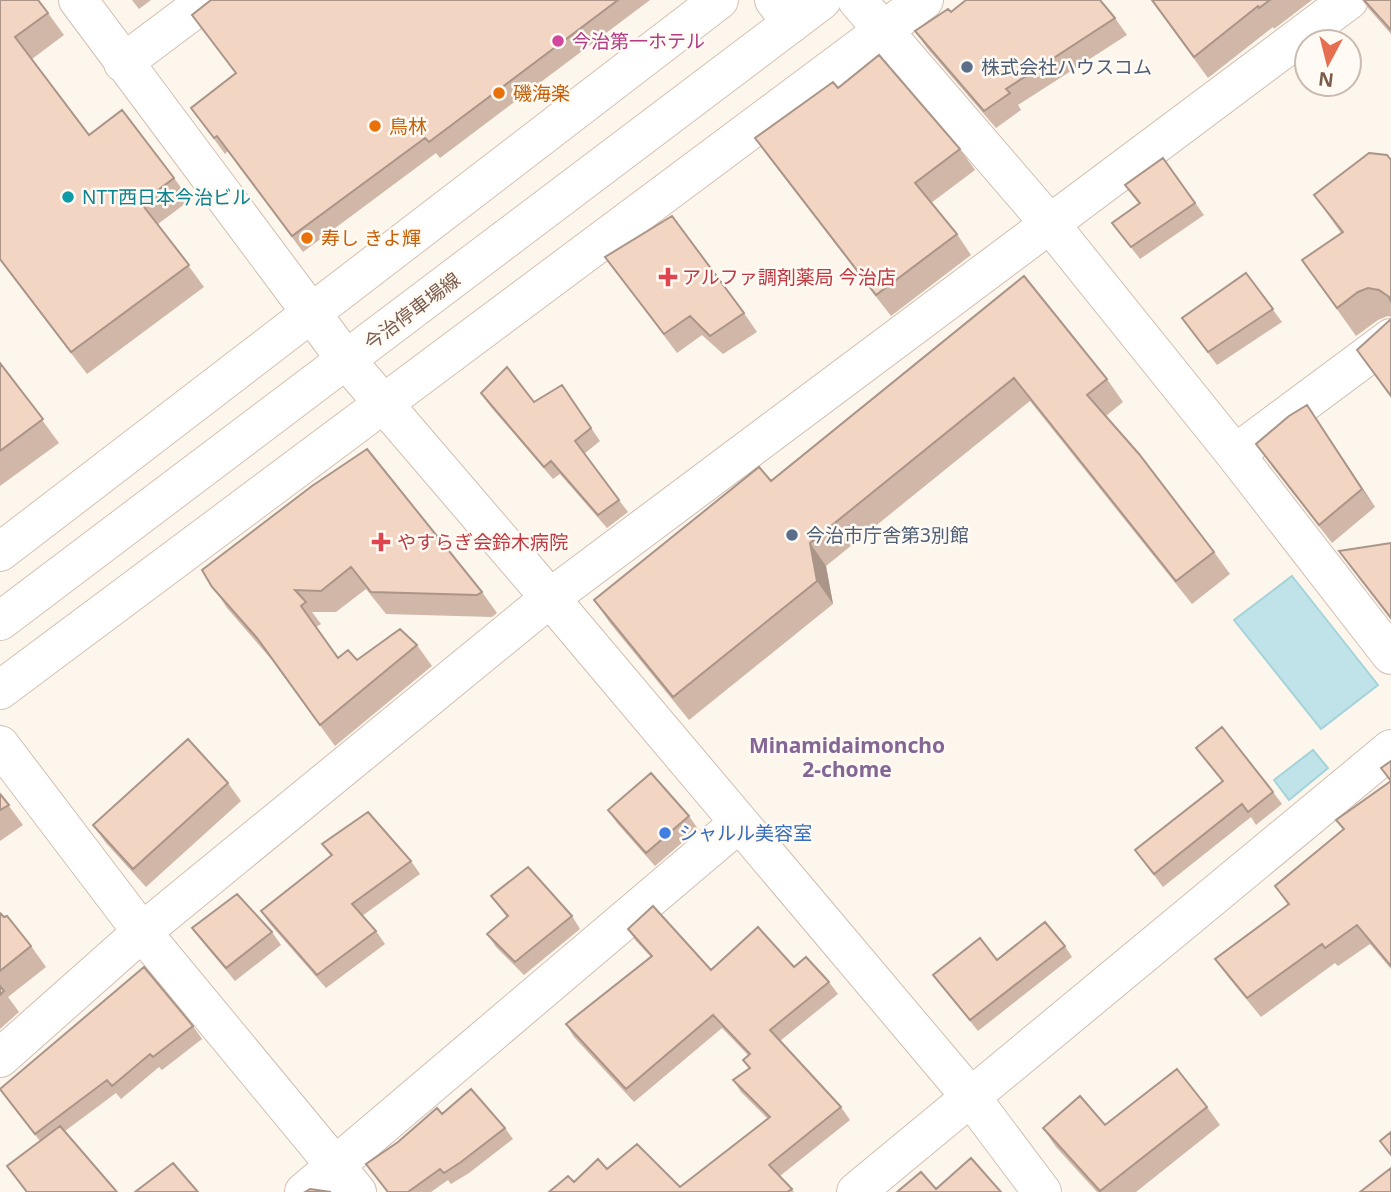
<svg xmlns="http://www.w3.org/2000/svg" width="1391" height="1192" font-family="'Noto Sans','Noto Sans JP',sans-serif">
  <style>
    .water { fill: #bfe3e8; stroke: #a5d3da; stroke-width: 2 }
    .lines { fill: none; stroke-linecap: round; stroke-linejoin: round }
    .street-casing { stroke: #d1beb0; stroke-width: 40 }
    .secondary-casing { stroke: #d6c0b0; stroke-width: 40 }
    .street { stroke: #fff; stroke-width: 38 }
    .secondary { stroke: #fff; stroke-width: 38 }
    .wall { fill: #d1b7a8 }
    .shaded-wall { fill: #aa9588 }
    .building { fill: #f3d5c3; stroke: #aa9588; stroke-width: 2 }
    .hotel-dot { fill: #d1479c; stroke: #fffaf3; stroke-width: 2.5 }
    .service-dot { fill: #5c6f8a; stroke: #fffaf3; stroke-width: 2.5 }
    .food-dot { fill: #e8710a; stroke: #fffaf3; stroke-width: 2.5 }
    .culture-dot { fill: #0f9aa8; stroke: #fffaf3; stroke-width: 2.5 }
    .health-dot { fill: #e0444e; stroke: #fffaf3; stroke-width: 2.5 }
    .shop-dot { fill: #3f7fe0; stroke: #fffaf3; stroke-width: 2.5 }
    .labels { text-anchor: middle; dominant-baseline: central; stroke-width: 5; stroke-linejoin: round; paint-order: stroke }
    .hotel-label { font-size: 19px; fill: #b23c85; stroke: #fffaf3; text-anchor: start }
    .service-label { font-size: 19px; fill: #4e5e75; stroke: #fffaf3; text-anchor: start }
    .food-label { font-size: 19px; fill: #c56008; stroke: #fffaf3; text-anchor: start }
    .culture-label { font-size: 19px; fill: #0d838f; stroke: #fffaf3; text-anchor: start }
    .health-label { font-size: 19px; fill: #be3a42; stroke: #fffaf3; text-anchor: start }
    .street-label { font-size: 19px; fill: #7a5c4d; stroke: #fffaf3 }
    .shop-label { font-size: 19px; fill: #366cbe; stroke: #fffaf3; text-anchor: start }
    .neighbourhood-label { font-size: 21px; font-weight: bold; fill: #846695; stroke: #fffaf3 }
  </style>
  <rect width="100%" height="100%" fill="#fdf6ec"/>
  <!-- water -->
  <path class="water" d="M1292 576 1378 685 1321 729 1234 620Z
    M1313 750 1328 768 1289 800 1274 780Z"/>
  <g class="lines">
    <defs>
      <path id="street" d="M78 0 347 361 550 598 970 1096 1042 1192
        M774 0 792 23
        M857 0 1050 224 1235 454 1391 655
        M123 63 207 0
        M1235 454 1391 338
        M0 745 142 932 357 1192
        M0 1058 142 932 550 598 1349 0
        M304 1192 739 823
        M856 1192 1391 749"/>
      <path id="secondary" d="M0 552 719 0
        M0 621 822 0
        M0 690 924 0"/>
    </defs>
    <!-- street casing -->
    <use href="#street" class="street-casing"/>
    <!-- secondary casing -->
    <use href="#secondary" class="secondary-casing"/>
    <!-- street -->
    <use href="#street" class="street"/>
    <!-- secondary -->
    <use href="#secondary" class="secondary"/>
  </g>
  <!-- wall -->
  <path class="wall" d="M0 0 48 13 64 35 32 59 89 135 174 178 190 200 158 224 204 287 87 374 0 260Z
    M132 0H151L139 9Z
    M211 0H650L440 158 436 153 303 252 228 151 225 154 191 108 236 74 192 15Z
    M1151 0H1312L1274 29 1273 27 1208 78Z
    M1362 0H1391V34L1369 9Z
    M951 12 1115 18 1127 35 1018 105 1021 110 996 128 927 48 915 31Z
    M755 138 960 149 975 170 931 203 957 234 971 255 891 316 770 159Z
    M1163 158 1204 215 1140 259 1112 223 1139 204 1125 185Z
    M1391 160V317L1388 316 1378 320 1356 336 1302 260 1341 233 1314 195Z
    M605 257 744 313 757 332 723 354 702 335 677 353Z
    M1246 273 1282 322 1217 365 1182 318Z
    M1024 276 1107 379 1123 402 1106 416 1214 552 1230 574 1192 604 1030 401 826 566 833 604 689 720 610 623 594 600 771 481Z
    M1391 319V397L1357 350Z
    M0 363 59 443 0 486Z
    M562 385 600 441 584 454 628 512 607 528 560 474 553 479 490 406 481 393 534 402Z
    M1307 405 1375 507 1332 543 1269 462 1256 444Z
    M312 486 482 592 497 613 492 617 386 614 366 589 336 612H312L321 624 316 627 338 658 357 660 417 645 432 666 335 746 272 660 227 608 202 570Z
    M1391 543V619L1339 551Z
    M1196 748 1273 792 1282 804 1256 825 1251 817 1163 887 1135 850 1222 781Z
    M1391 761V969L1370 944 1338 966 1335 963 1261 1017 1229 978 1215 959 1288 905 1275 886 1343 829 1390 781 1381 768Z
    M228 783 241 801 146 887 106 843 93 825Z
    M0 794 23 825 0 841Z
    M608 810 689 816 698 829 655 866 617 823Z
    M322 844 411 861 420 874 362 916 376 931 385 944 326 988 270 924 261 911 331 856Z
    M491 896 572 916 580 929 524 975 496 947 487 934 507 917Z
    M0 913 31 946 46 967 8 997 19 1012 0 1029Z
    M192 928 272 932 281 945 235 981 201 940Z
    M628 929 711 970 794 967 829 982 838 994 780 1041 841 1107 850 1120 780 1176 794 1192H549L607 1169 680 1187 768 1119 741 1092 733 1080 749 1068 743 1060 748 1055 722 1028 634 1102 574 1037 566 1024 651 957 636 941Z
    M1065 946 1072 957 978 1031 933 975 997 960Z
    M193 1026 202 1039 162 1070 159 1067 121 1099 116 1093 65 1131 117 1192H26L7 1166 40 1141 9 1102 0 1089Z
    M1207 1107 1220 1125 1136 1192H1097L1056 1147 1043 1128 1105 1125Z
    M442 1114 505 1128 513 1139 469 1173 451 1184 448 1180 431 1192H387L366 1164Z"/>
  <!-- shaded-wall -->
  <path class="shaded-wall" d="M1307 405 1320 424 1375 507 1362 489Z
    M810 543 826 566 833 604 817 581Z"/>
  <!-- building -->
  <path class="building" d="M0 0H38L48 13 15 37 89 135 122 110 174 178 141 203 189 265 71 352 0 259Z
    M211 0H618L429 142 425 138 292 236 217 136 214 138 191 108 236 73 192 15Z
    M966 0H1100L1115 18 1006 89 1010 93 984 111 915 31 948 9 951 12Z
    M1152 0H1270L1259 8 1258 6 1194 57Z
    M1364 0H1391V30Z
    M879 55 960 149 915 183 957 234 876 295 755 138 833 82 838 88Z
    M1369 153 1387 155 1391 160V302L1389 297 1379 290 1368 288 1358 292 1337 308 1302 260 1343 232 1314 195Z
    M1163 158 1195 203 1131 247 1112 223 1140 203 1125 185Z
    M672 216 744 313 710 336 690 316 664 334 605 257Z
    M1246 273 1273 309 1208 352 1182 318Z
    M1024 276 1107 379 1087 395 1139 454 1214 552 1176 581 1014 378 810 543 817 581 673 697 594 600 759 467 771 481Z
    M1391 319V396L1357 350Z
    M0 363 43 419 0 451Z
    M507 367 534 402 562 385 591 428 575 441 619 500 598 515 551 461 544 467 481 393Z
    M1307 405 1362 489 1319 525 1256 444 1289 416Z
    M367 449 482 592 477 595 371 592 351 567 321 591 295 590 306 602 301 606 338 658 348 650 357 660 400 629 417 645 320 725 257 638 212 587 202 570 312 486Z
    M1391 543V618L1339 551Z
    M1222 727 1273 792 1248 812 1242 804 1154 874 1135 850 1223 781 1196 748Z
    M188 739 228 783 133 869 93 825Z
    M1391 761V966L1357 925 1325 948 1322 944 1247 998 1215 959 1289 904 1275 886 1344 829 1336 820 1391 781 1381 768Z
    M651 773 689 816 646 853 608 810Z
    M0 794 9 805 0 810Z
    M368 812 411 861 352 904 376 931 317 975 261 911 332 855 322 844Z
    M528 867 572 916 515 962 487 934 508 916 491 896Z
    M237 894 272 932 226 968 192 928Z
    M653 906 711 970 758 927 794 967 806 957 829 982 770 1030 841 1107 769 1165 792 1189 787 1192H549L568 1176 574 1182 598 1159 607 1169 637 1144 680 1187 770 1117 733 1080 750 1068 743 1060 750 1054 713 1015 626 1089 566 1024 652 956 628 929Z
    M0 913 4 917 7 916 31 946 0 971Z
    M1045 922 1065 946 970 1020 933 975 980 938 997 960Z
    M144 967 193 1026 153 1057 150 1054 112 1086 107 1080 35 1134 0 1089Z
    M0 986 4 991 0 995Z
    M1177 1069 1207 1107 1100 1191 1043 1128 1080 1096 1105 1125Z
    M471 1089 505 1128 461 1162 444 1173 440 1169 408 1192H388L366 1164 398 1142 437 1108 442 1114Z
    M60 1126 117 1192H27L7 1166Z
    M1391 1132V1155L1380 1141Z
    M971 1158 1001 1192H897L921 1172 936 1189Z
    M173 1163 198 1192H135Z
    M1391 1168V1192H1360Z
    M310 1189 331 1192H305Z"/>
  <!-- markers -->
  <circle class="hotel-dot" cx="558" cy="41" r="7"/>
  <g class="service-dot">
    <circle cx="967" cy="67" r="7"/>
    <circle cx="792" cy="535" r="7"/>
  </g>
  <g class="food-dot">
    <circle cx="499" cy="93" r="7"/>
    <circle cx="375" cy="126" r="7"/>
    <circle cx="307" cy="238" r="7"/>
  </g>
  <circle class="culture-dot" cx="68" cy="197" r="7"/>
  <g class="health-dot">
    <path d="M664.5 266.5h7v7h7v7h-7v7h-7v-7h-7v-7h7z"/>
    <path d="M377.5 531.5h7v7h7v7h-7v7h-7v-7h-7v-7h7z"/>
  </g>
  <circle class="shop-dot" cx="665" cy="833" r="7"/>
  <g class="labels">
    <!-- hotel labels -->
    <g class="hotel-label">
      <text x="572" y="41">今治第一ホテル</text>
    </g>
    <!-- service labels -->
    <g class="service-label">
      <text x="981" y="67">株式会社ハウスコム</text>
      <text x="806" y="535">今治市庁舎第3別館</text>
    </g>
    <!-- food labels -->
    <g class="food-label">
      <text x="513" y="93">磯海楽</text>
      <text x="389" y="126">鳥林</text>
      <text x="321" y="238">寿し きよ輝</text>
    </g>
    <!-- culture labels -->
    <g class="culture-label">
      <text x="82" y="197">NTT西日本今治ビル</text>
    </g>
    <!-- health labels -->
    <g class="health-label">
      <text x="682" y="277">アルファ調剤薬局 今治店</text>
      <text x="397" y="542">やすらぎ会鈴木病院</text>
    </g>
    <!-- street labels -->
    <g class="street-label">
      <text transform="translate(412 311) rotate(-37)">今治停車場線</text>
    </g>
    <!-- shop labels -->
    <g class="shop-label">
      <text x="679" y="833">シャルル美容室</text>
    </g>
    <!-- neighbourhood labels -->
    <g class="neighbourhood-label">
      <text x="847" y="745">Minamidaimoncho<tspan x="847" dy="24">2-chome</tspan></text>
    </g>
  </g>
  <!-- north arrow -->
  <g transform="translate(1328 63) rotate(187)"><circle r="33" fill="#fffaf3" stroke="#cabbb1" stroke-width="2"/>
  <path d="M0-5L12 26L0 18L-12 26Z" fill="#e76f51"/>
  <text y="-10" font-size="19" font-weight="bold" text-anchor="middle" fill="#7a5c4d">N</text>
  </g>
</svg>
